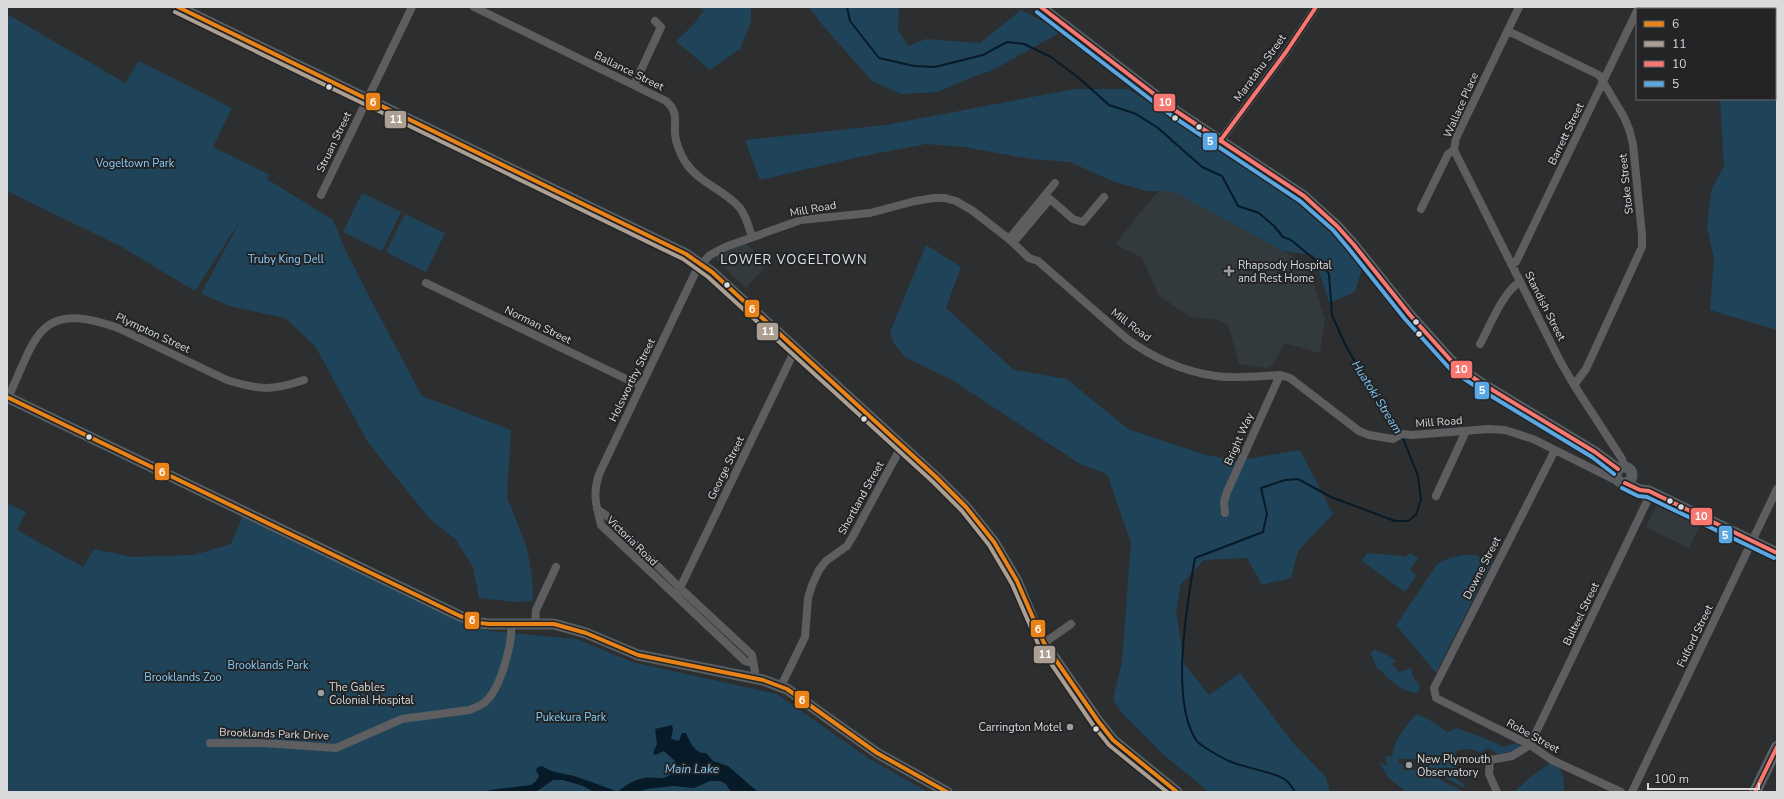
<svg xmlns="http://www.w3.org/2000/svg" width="1784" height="799" font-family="'Nunito Sans',sans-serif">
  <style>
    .built { fill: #333a3e }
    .green { fill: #1f445a }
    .water { fill: #071a27 }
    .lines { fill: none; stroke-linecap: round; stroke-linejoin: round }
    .stream { stroke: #071a27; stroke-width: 2 }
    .street { stroke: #5e5e60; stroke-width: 8 }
    .secondary { stroke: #585d5f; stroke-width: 11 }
    .primary { stroke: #586166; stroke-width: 12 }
    .bus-1-casing { stroke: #222426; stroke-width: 7 }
    .bus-2-casing { stroke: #222426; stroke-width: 7 }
    .bus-3-casing { stroke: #222426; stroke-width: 7 }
    .bus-4-casing { stroke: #222426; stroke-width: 7 }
    .bus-1 { stroke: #e98318; stroke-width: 4 }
    .bus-2 { stroke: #ac9e91; stroke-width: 4 }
    .bus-3 { stroke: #f97771; stroke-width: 4 }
    .bus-4 { stroke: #5aa7e3; stroke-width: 4 }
    .bus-dot { fill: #d9dadb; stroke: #222426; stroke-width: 1.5 }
    .poi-dot { fill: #9d9e9f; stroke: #222426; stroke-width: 1.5 }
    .labels { text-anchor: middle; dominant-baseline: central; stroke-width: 4; stroke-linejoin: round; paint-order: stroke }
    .street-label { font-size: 11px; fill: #d9dadb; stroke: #222426 }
    .park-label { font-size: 11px; fill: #87ccfb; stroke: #222426 }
    .poi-label { font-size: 11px; fill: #d9dadb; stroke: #222426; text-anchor: start }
    .water-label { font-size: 12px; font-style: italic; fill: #83c9f7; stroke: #222426 }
    .quarter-label { font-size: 13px; letter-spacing: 1px; fill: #e1e4e6; stroke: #222426 }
    .line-badge { stroke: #222426; stroke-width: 1.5 }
    .badge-label { font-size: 11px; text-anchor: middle; font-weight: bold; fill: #fff }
  </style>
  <rect width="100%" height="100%" fill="#2d2e2f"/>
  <!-- built -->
  <path class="built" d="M1167 185 1293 257 1307 262 1325 320 1320 353 1285 343 1272 366 1267 368 1239 364 1228 325 1219 320 1191 317 1159 296 1142 258 1115 244 1154 196Z
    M746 244 768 264 746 288 716 259 717 255 724 251Z
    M1660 498 1703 519 1689 548 1646 527Z"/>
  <!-- green -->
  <path class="green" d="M699 7H751V22L740 49 710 70 676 41 694 24 704 10Z
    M809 7H899L898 30 908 46 926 39 980 43 1021 10 1046 23 1059 33 991 71 972 77 938 92 901 94 872 81 819 21Z
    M1655 7H1777V330L1710 310 1714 259 1707 226 1711 191 1724 166 1720 99H1775V9H1654Z
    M7 14 125 83 139 61 232 108 213 147 270 175 267 179 333 220 344 247 374 306 422 396 511 430 507 497 527 548 532 577 533 601 514 602 479 598 473 567 455 539 430 519 369 444 315 346 285 318 230 306 201 294 241 219 195 291 122 247 7 191Z
    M1074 89H1128L1319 209 1363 265 1355 292 1329 303 1314 255 1283 251 1173 191H1146L1112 181 1070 162 1031 159 964 147 926 144 859 157 760 180 745 140 886 125Z
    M362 193 401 212 382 251 343 232Z
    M405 214 445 233 426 272 386 252Z
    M926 245 961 267 946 308 1014 370 1067 379 1128 429 1203 454 1236 461 1300 450 1333 514 1298 551 1291 578 1262 585 1247 558 1204 560 1181 584 1176 613 1185 665 1209 695 1240 673 1294 744 1326 777 1330 792H1209L1165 756 1122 713 1113 700 1122 662 1131 543 1107 474 1080 464 952 380 905 357 893 342 890 332Z
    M7 503 26 512 17 530 83 567 94 549 132 557 194 555 231 544 245 511 489 631 577 639 632 662 777 694 868 758 928 792H7Z
    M1367 553 1404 556 1405 558 1410 553 1418 558 1410 570 1417 575 1405 592 1362 561Z
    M1464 555H1475L1492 562 1436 673 1396 625 1437 564 1449 558Z
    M1375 649C1382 653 1389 655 1396 661L1392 664 1399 672 1410 668 1412 671V676L1420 686 1418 693C1401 692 1390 680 1379 669H1377L1371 653Z
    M1417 714 1431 721 1447 732 1457 728 1499 744 1502 747 1517 743 1520 746 1518 750 1498 754 1488 748 1481 753C1472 749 1464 747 1455 752 1458 760 1454 770 1456 779L1464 784 1465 788 1416 763V759H1399V764H1403V770H1415L1417 767 1463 792H1406L1388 777 1379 762 1388 766 1385 757 1392 756C1394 740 1406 725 1417 714Z
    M1552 762C1564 770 1564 779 1564 792H1514L1532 776Z"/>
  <!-- water -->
  <path class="water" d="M672 725 673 730 671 739 679 741 682 733H686C690 742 695 754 706 753L713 761 728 766 758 792H731L726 784 720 781H710L694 788 673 786 647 789 639 792H594L583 786 563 780H553L536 792H486L490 790 531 785 536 781 539 776 536 770 538 767 542 766C552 773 562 773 574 776 589 781 603 786 618 792 625 785 634 780 644 778 653 776 661 781 670 775V769L673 766 675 761 664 751 655 755 653 753 657 744 655 729Z"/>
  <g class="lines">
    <!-- stream -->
    <path class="stream" d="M847 7 850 21 879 58 914 66 935 67 983 55 1007 42 1024 44 1051 57 1079 78 1109 105 1136 114 1158 128 1202 167 1222 176 1238 206 1259 213 1274 226 1283 237 1291 240 1325 268 1329 274 1332 315 1344 342 1380 407 1400 432
      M1295 792C1293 789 1291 785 1288 782 1278 772 1243 768 1229 761 1222 758 1199 745 1196 740 1170 700 1187 604 1195 558L1263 532 1267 514 1261 488 1285 480 1298 479 1331 497 1395 521H1408L1416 515 1421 500 1418 476 1402 436"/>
    <!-- street -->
    <path class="street" d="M474 7 666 101C681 114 672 124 676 140 678 148 682 157 686 163 699 183 725 190 740 208 746 216 749 227 752 237
      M1508 31 1599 75 1624 117 1629 129 1633 144 1642 235V247L1586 369 1574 385
      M634 85 661 27 655 21
      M1220 141 1286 52 1316 7
      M1454 150 1560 361 1574 385 1622 459 1624 466
      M321 195 412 7
      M1421 209 1448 154 1454 150 1456 138 1519 7
      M1009 239 1055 183
      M1013 243 1050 199 1073 219 1083 222 1104 197
      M1511 264 1516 262 1637 11
      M426 283 641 386
      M1480 344C1489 328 1503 291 1520 282
      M8 398C37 335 39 300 118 328L227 380C259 390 272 391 304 380
      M1555 450 1434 688 1436 698 1530 745 1552 760 1621 792
      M1436 496 1466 431
      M597 509 607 516 680 588 752 655 755 672 753 679
      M1225 513 1224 502 1227 492 1280 375
      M675 595 680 588 793 354 797 349
      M535 624 536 610 556 567
      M1044 643 1071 624
      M752 663 745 661 601 525C596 504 592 493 600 472L697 269 710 255 725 247 801 220 870 213 915 201 934 198H945L956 201 973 211 1009 239 1029 258 1038 261 1126 338C1151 357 1184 372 1216 376 1236 379 1259 376 1280 375L1290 378 1359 431 1369 435 1393 439 1402 434 1412 435 1489 429 1505 430 1533 439 1619 482
      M781 686 805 637 808 598 812 585 819 570 826 561 847 546 853 536 899 451 903 446
      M210 743H264L336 748 402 719 469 710C474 708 481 706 485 702 500 690 513 643 511 624
      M1497 792 1489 774 1490 760 1512 756 1530 745 1651 493
      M1632 792 1777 489"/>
    <!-- secondary -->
    <path class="secondary" d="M178 7 686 254 712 272 936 477 966 507 994 542 1017 581 1035 625 1044 643 1098 721 1113 740 1177 792
      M1041 7 1176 111 1304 196 1337 226 1354 245 1410 315 1455 365 1481 383 1595 452 1618 469
      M7 397 460 616 480 623 489 624H554L586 633 638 655 763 680 787 689 877 753 947 792
      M1616 475a8 8 0 1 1 16 0a8 8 0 1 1-16 0Z
      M1625 483 1640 490 1649 491 1777 553"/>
    <!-- primary -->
    <path class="primary" d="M1755 792 1777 747"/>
    <defs>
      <path id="bus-1" d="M178 7 686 254 712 272 936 477 966 507 994 542 1017 581 1044 643 1098 721 1113 740 1177 792
        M7 397 460 616 480 623 489 624H554L586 633 638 655 763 680 787 689 877 753 947 792"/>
      <path id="bus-2" d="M175 12 683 259 708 277 932 481 962 511 989 545 1012 584 1039 646 1093 725 1109 745 1167 792"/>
      <path id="bus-3" d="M1041 7 1176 111 1304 196 1337 226 1354 245 1410 315 1455 365 1481 383 1595 452 1618 469
        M1220 141 1286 52 1316 7
        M1625 483 1640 490 1649 491 1777 553
        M1755 792 1777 747"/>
      <path id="bus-4" d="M1037 12 1172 116 1300 201 1333 230 1349 249 1405 319 1451 370 1478 388 1592 457 1614 474
        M1622 488 1638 496 1647 497 1774 558"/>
    </defs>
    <!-- bus-1 casing -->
    <use href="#bus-1" class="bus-1-casing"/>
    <!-- bus-2 casing -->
    <use href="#bus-2" class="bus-2-casing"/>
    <!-- bus-3 casing -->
    <use href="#bus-3" class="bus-3-casing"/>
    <!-- bus-4 casing -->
    <use href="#bus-4" class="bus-4-casing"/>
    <!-- bus-1 -->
    <use href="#bus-1" class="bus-1"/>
    <!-- bus-2 -->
    <use href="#bus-2" class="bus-2"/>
    <!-- bus-3 -->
    <use href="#bus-3" class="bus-3"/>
    <!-- bus-4 -->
    <use href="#bus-4" class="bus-4"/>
  </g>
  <!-- markers -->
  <g class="bus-dot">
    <circle cx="329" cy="87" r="3.5"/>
    <circle cx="1175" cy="118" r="3.5"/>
    <circle cx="1199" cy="127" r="3.5"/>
    <circle cx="727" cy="285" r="3.5"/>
    <circle cx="1416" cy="322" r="3.5"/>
    <circle cx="1419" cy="334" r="3.5"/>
    <circle cx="864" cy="419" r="3.5"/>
    <circle cx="89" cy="437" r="3.5"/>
    <circle cx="1670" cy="501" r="3.5"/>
    <circle cx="1681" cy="507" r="3.5"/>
    <circle cx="1096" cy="729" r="3.5"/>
  </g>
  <g class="poi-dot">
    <path d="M1227 265h4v4h4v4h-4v4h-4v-4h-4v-4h4z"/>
    <circle cx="321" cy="693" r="4"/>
    <circle cx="1070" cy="727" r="4"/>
    <circle cx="1409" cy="765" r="4"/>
  </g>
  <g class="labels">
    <!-- street labels -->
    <g class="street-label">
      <text transform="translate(1260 68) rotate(-54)">Maratahu Street</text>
      <text transform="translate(629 71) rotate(26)">Ballance Street</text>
      <text transform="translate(1461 105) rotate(-66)">Wallace Place</text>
      <text transform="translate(1566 134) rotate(-64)">Barrett Street</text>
      <text transform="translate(334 142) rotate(-64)">Struan Street</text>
      <text transform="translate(1626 184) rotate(-96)">Stoke Street</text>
      <text transform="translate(813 209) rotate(-10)">Mill Road</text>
      <text transform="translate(1545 306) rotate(63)">Standish Street</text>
      <text transform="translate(538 325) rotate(26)">Norman Street</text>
      <text transform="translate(1131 325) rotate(37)">Mill Road</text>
      <text transform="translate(153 333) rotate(25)">Plympton Street</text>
      <text transform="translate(632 380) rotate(-64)">Holsworthy Street</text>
      <text transform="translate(1439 422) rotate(-4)">Mill Road</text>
      <text transform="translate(1239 439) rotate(-66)">Bright Way</text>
      <text transform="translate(726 468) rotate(-64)">George Street</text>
      <text transform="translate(861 498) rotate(-61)">Shortland Street</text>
      <text transform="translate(632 541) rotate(44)">Victoria Road</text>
      <text transform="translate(1482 568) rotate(-63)">Downe Street</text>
      <text transform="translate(1581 614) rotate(-64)">Bulteel Street</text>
      <text transform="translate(1695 636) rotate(-64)">Fulford Street</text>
      <text transform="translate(274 734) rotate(2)">Brooklands Park Drive</text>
      <text transform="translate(1533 736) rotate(29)">Robe Street</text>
    </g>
    <!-- park labels -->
    <g class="park-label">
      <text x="135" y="163">Vogeltown Park</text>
      <text x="286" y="259">Truby King Dell</text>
      <text x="268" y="665">Brooklands Park</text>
      <text x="183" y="677">Brooklands Zoo</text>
      <text x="571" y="717">Pukekura Park</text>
    </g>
    <!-- poi labels -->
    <g class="poi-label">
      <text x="1238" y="265">Rhapsody Hospital<tspan x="1238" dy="13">and Rest Home</tspan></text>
      <text x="329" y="687">The Gables<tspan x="329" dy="13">Colonial Hospital</tspan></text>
      <text x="1062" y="727" text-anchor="end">Carrington Motel</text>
      <text x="1417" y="759">New Plymouth<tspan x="1417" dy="13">Observatory</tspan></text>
    </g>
    <!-- water labels -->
    <g class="water-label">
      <text transform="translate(1377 397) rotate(58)">Huatoki Stream</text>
      <text x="692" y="769">Main Lake</text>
    </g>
    <!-- quarter labels -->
    <g class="quarter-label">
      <text x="794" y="260">LOWER VOGELTOWN</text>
    </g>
  </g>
  <g class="line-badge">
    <rect x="365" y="92" width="16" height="19" rx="4" fill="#e98318"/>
    <rect x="1153" y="93" width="23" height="19" rx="4" fill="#f97771"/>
    <rect x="384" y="110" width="23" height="19" rx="4" fill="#ac9e91"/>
    <rect x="1202" y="132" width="16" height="19" rx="4" fill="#5aa7e3"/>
    <rect x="744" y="299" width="16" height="19" rx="4" fill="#e98318"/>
    <rect x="756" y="322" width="23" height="19" rx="4" fill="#ac9e91"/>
    <rect x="1450" y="360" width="23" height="19" rx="4" fill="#f97771"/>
    <rect x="1474" y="381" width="16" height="19" rx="4" fill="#5aa7e3"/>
    <rect x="154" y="462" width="16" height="19" rx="4" fill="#e98318"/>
    <rect x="1690" y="507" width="23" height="19" rx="4" fill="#f97771"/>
    <rect x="1718" y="525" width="15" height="19" rx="4" fill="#5aa7e3"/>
    <rect x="464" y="611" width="16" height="19" rx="4" fill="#e98318"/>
    <rect x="1030" y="619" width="16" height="19" rx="4" fill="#e98318"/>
    <rect x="1033" y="645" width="23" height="19" rx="4" fill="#ac9e91"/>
    <rect x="794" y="690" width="16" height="19" rx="4" fill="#e98318"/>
  </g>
  <g class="badge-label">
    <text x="373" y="106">6</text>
    <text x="1165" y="106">10</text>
    <text x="396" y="123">11</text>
    <text x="1210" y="145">5</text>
    <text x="752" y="313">6</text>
    <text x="768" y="335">11</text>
    <text x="1461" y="373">10</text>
    <text x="1482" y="394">5</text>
    <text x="162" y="476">6</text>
    <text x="1701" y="520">10</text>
    <text x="1725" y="539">5</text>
    <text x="472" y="624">6</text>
    <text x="1038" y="633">6</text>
    <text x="1045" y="658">11</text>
    <text x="802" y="704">6</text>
  </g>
  <!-- border -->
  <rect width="1784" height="799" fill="none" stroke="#d9dadb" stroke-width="16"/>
  <!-- legend -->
  <rect x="1636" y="8" width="140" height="92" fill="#222426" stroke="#6b6d6e"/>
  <rect x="1644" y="21" width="20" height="6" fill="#e98318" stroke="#6b6d6e"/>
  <text x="1672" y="28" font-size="12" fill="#d9dadb">6</text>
  <rect x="1644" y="41" width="20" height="6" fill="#ac9e91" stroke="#6b6d6e"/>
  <text x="1672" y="48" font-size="12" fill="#d9dadb">11</text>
  <rect x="1644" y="61" width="20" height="6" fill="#f97771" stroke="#6b6d6e"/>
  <text x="1672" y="68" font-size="12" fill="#d9dadb">10</text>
  <rect x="1644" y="81" width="20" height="6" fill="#5aa7e3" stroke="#6b6d6e"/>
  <text x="1672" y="88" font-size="12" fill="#d9dadb">5</text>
  <!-- scale -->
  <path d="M1648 783v6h111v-6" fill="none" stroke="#d9dadb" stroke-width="2"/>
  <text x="1654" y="783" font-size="12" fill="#d9dadb" stroke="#222426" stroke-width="3" paint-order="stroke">100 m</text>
</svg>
